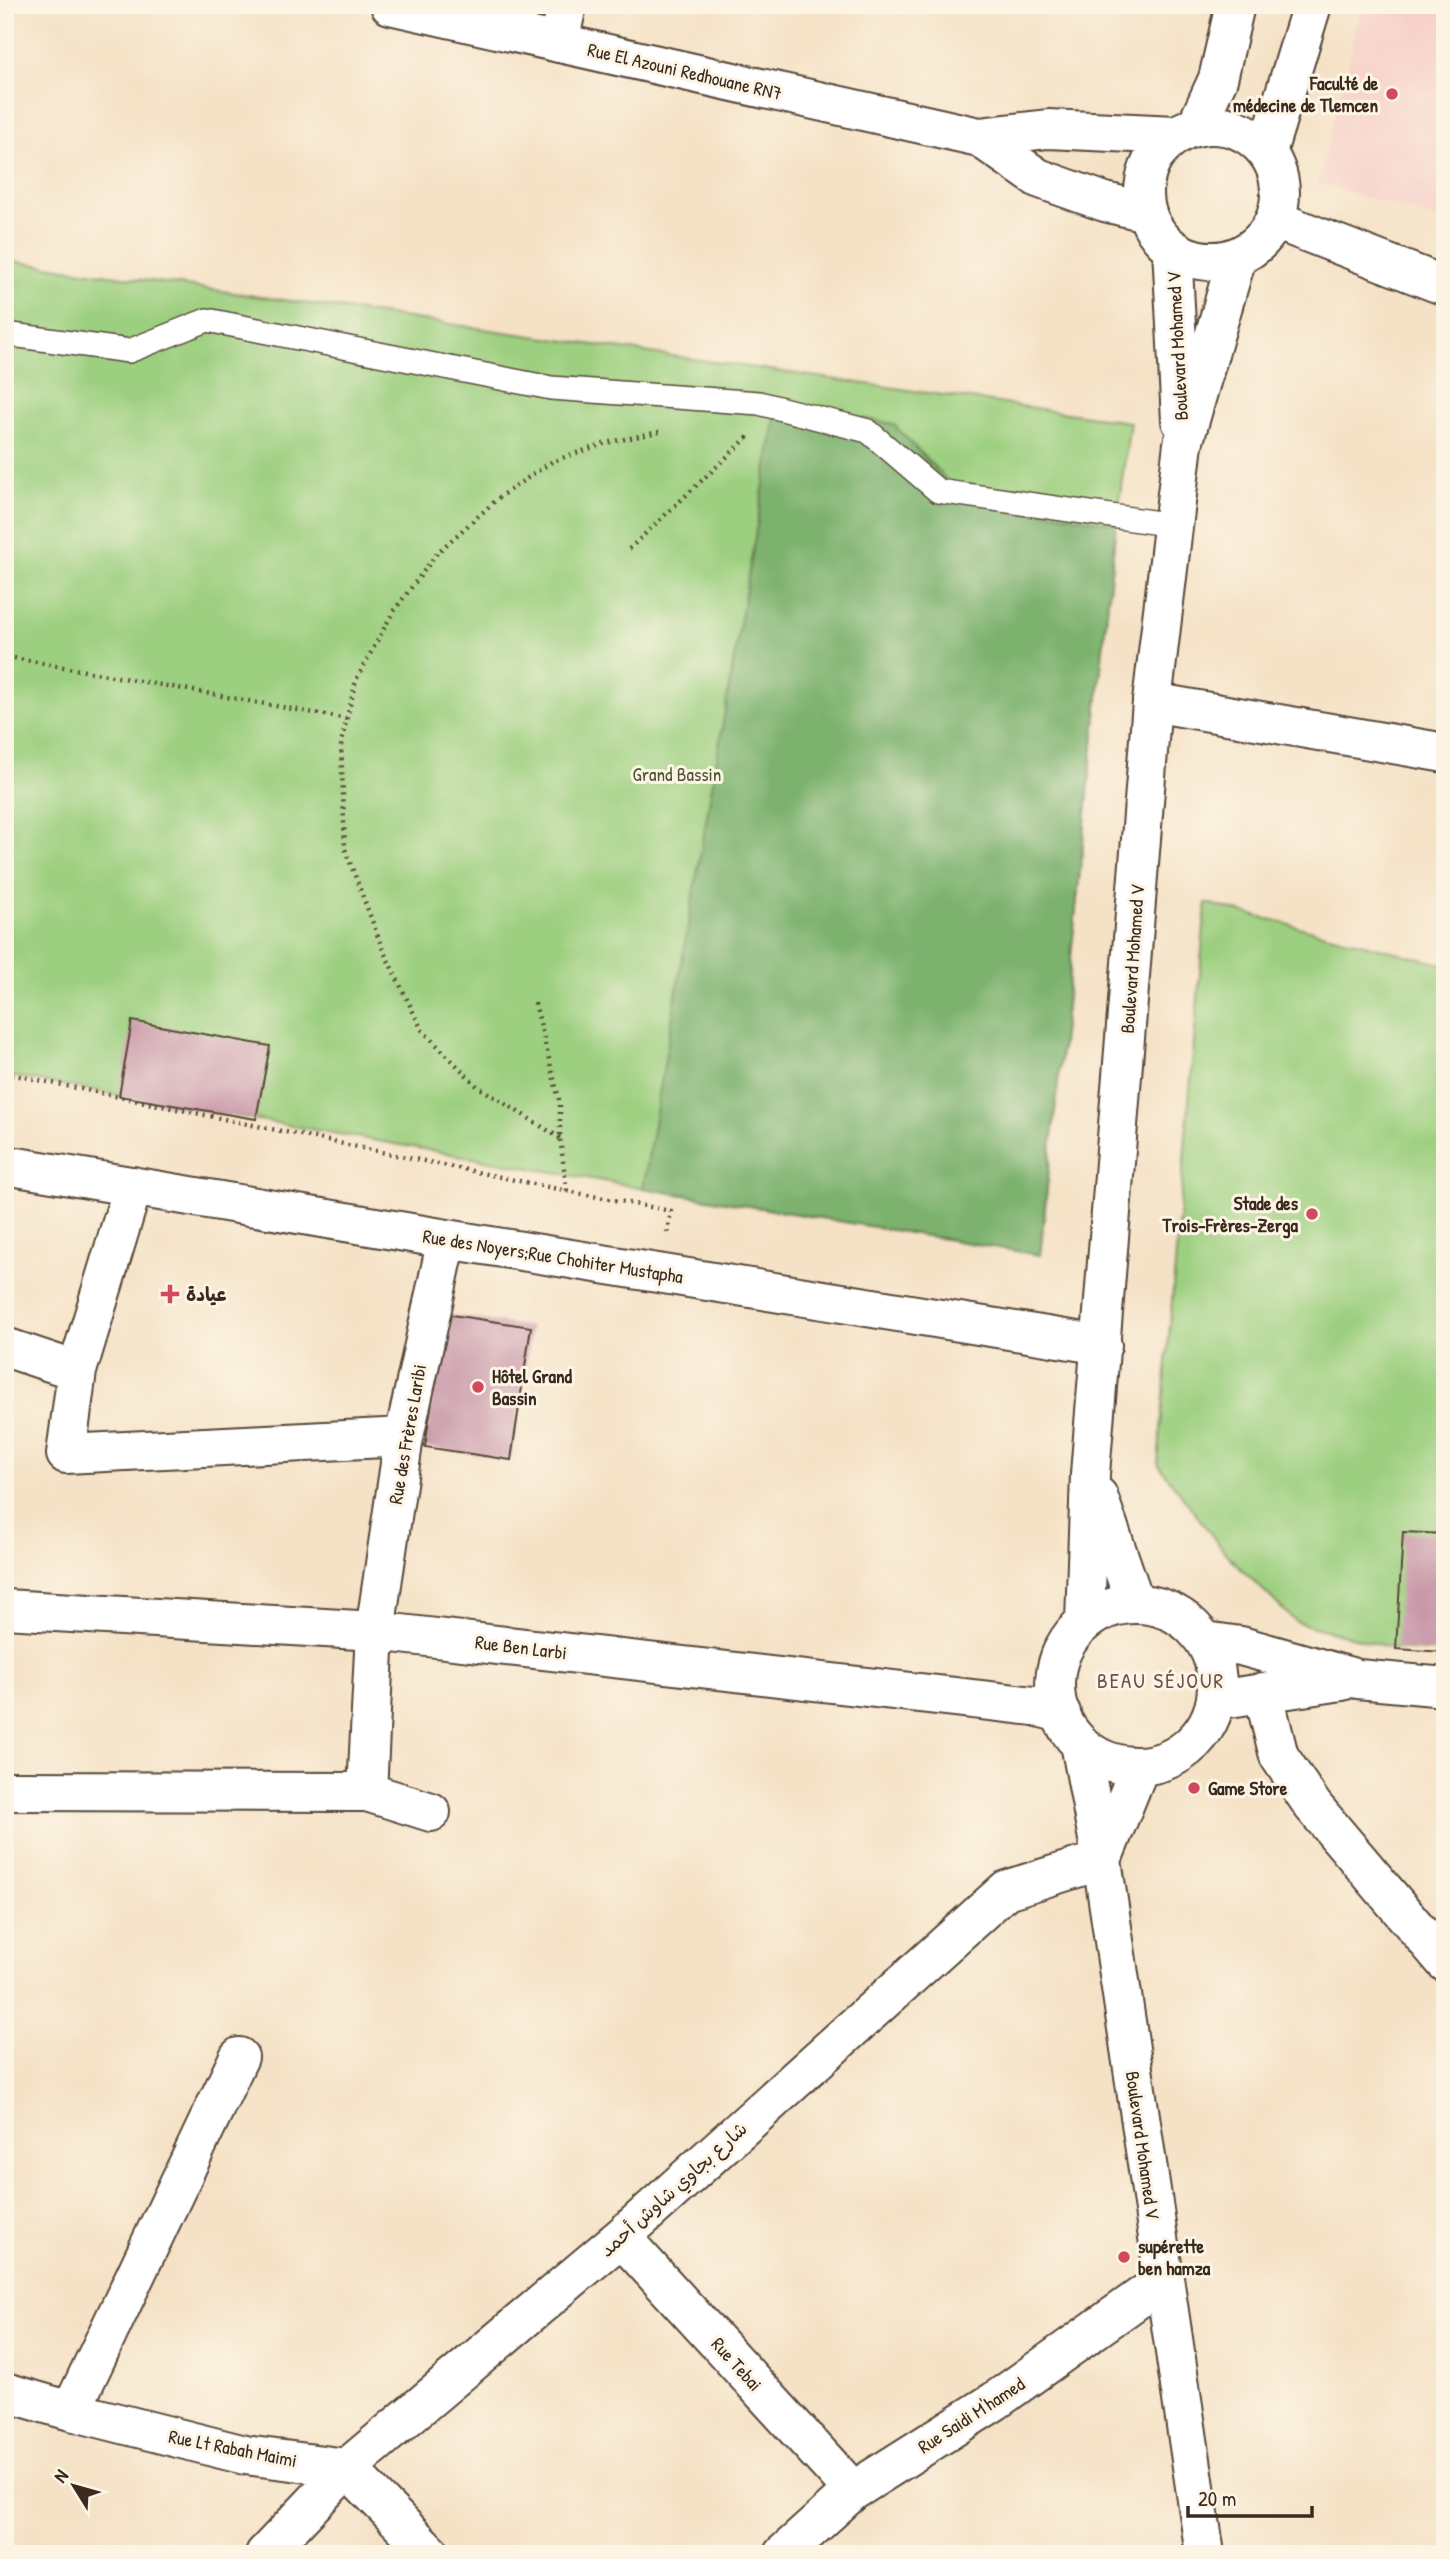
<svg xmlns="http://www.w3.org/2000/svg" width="1450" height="2559" font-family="'Patrick Hand','Playpen Sans Arabic',sans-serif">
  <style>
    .built { fill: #f7d1c9 }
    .green { fill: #9ccf7f; stroke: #6c7c4e; stroke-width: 2 }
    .forest { fill: #7db26e; stroke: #5c6e46; stroke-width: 2 }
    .building { fill: #c896a8 }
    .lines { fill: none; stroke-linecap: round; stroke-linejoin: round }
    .lane-casing { stroke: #574637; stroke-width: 26 }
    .street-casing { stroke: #574637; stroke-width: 42 }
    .secondary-casing { stroke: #574637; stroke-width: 42 }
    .path { stroke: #574637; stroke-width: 4.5; stroke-dasharray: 2 5; stroke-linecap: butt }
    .lane { stroke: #fff; stroke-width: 23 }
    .street { stroke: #fff; stroke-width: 38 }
    .secondary { stroke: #fff; stroke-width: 38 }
    .poi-dot { fill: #d1495b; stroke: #fcf5e5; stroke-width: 2.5 }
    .labels { text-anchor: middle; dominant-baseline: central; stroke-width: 6; stroke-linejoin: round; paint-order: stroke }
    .street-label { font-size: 19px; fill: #3b2a1e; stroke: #fcf5e5 }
    .poi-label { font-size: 19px; font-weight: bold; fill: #3b2a1e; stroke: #fcf5e5; text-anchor: start }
    .park-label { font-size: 19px; fill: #535336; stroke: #fcf5e5 }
    .neighbourhood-label { font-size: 21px; letter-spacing: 2px; fill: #6c504e; stroke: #fcf5e5 }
  </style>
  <rect width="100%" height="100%" fill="#fcf5e5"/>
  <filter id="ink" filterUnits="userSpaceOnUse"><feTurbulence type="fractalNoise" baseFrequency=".0143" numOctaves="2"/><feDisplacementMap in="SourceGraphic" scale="14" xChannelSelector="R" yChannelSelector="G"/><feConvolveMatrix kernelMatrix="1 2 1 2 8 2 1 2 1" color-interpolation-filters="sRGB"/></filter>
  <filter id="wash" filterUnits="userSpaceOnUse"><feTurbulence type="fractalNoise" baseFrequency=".00686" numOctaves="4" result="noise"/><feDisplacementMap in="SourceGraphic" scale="28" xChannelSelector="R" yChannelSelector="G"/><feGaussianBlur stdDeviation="1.57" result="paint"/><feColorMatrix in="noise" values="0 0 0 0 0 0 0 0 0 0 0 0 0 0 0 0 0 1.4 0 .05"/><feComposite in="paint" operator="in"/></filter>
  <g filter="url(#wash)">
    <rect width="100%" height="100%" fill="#f5e2c6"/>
    <!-- built -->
    <path class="built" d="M1362 5H1445V221L1318 183Z"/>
    <!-- green -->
    <path class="green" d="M5 260 1130 422 1116 524 1040 1255 643 1188 5 1075Z
      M1206 903 1445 965V1652L1396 1649 1296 1622 1227 1555 1158 1464Z"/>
    <!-- forest -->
    <path class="forest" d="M778 403 893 424 963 497 1116 524 1040 1255 643 1188Z"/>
    <g id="blocks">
      <!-- building -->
      <path class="building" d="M132 1021 270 1046 256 1119 119 1096Z
        M445 1314 531 1327 511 1460 425 1447Z
        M1403 1532 1445 1534V1652L1396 1649Z"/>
    </g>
  </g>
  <g filter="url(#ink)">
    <use href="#blocks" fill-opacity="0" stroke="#574637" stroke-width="2"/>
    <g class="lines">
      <defs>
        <path id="lane" d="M5 334 129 351 207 320 551 388 759 403 868 431 938 491 1173 525"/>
        <path id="street" d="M559 43 567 5
          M1196 127 1218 79 1235 5
          M1267 152 1312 5
          M1275 220 1445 286
          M1152 702 1445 753
          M5 1165 447 1239 1102 1345
          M133 1186 77 1371 66 1454 404 1437
          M5 1347 77 1371
          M5 1609 375 1631 1034 1706 1061 1713
          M1263 1692 1279 1756 1313 1806 1445 1962
          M5 1791 367 1792 431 1812
          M367 1792 375 1631 404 1437 447 1239
          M621 2237 853 2491
          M5 2392 71 2411 245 2455 347 2468 431 2554
          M71 2411 239 2057
          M265 2554 347 2468 621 2237 1006 1890 1102 1860
          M783 2554 853 2491 995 2401 1163 2281"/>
        <path id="secondary" d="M390 5 979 137 1048 129 1176 135
          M1144 193a68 68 0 1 1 136 0a68 68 0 1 1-136 0Z
          M979 137 1038 178 1105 202 1146 212
          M1172 248 1181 421
          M1098 1496 1135 1603
          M1055 1685a81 81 0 1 1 162 0a81 81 0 1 1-162 0Z
          M1085 1622 1090 1474 1152 702 1183 444 1237 257
          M1205 1641 1241 1646 1358 1679 1445 1687
          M1216 1700 1342 1681
          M1080 1743 1102 1860 1205 2554
          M1102 1860 1140 1766"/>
      </defs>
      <!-- lane casing -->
      <use href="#lane" class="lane-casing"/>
      <!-- street casing -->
      <use href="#street" class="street-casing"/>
      <!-- secondary casing -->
      <use href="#secondary" class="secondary-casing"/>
      <!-- path -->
      <path class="path" d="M629 549 747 438H742
        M14 658 347 719
        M535 1003 560 1103V1138L567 1191
        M5 1073 567 1191 671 1211 667 1235
        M560 1138 477 1086 422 1030 383 950 345 849 341 743 356 680 393 612 438 552 502 495 553 461 606 443 664 431"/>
      <!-- lane -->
      <use href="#lane" class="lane"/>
      <!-- street -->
      <use href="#street" class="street"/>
      <!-- secondary -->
      <use href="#secondary" class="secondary"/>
    </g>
  </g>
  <!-- markers -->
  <g class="poi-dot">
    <circle cx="1392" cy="94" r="7"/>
    <circle cx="1312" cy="1214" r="7"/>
    <path d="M166.5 1283.5h7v7h7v7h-7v7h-7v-7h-7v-7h7z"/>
    <circle cx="478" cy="1387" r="7"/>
    <circle cx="1194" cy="1788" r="7"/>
    <circle cx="1124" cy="2257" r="7"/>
  </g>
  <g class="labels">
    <!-- street labels -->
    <g class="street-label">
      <text transform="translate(685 71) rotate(13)">Rue El Azouni Redhouane RN7</text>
      <text transform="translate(1177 346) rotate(-93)">Boulevard Mohamed V</text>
      <text transform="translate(1132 959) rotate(-86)">Boulevard Mohamed V</text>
      <text transform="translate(553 1256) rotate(9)">Rue des Noyers;Rue Chohiter Mustapha</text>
      <text transform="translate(407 1434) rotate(-80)">Rue des Frères Laribi</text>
      <text transform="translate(521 1647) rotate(7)">Rue Ben Larbi</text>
      <text transform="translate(1143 2145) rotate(82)">Boulevard Mohamed V</text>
      <text transform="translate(673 2189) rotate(-42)">شارع بجاوي شاوش أحمد</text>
      <text transform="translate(737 2364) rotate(48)">Rue Tebai</text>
      <text transform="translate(971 2415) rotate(-33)">Rue Saidi M'hamed</text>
      <text transform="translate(233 2448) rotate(11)">Rue Lt Rabah Maimi</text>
    </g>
    <!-- poi labels -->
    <g class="poi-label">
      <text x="1378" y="83" text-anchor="end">Faculté de<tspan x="1378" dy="22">médecine de Tlemcen</tspan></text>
      <text x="1298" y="1203" text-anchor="end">Stade des<tspan x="1298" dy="22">Trois-Frères-Zerga</tspan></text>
      <text x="186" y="1294">عيادة</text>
      <text x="492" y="1376">Hôtel Grand<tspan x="492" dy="22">Bassin</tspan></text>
      <text x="1208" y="1788">Game Store</text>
      <text x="1138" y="2246">supérette<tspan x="1138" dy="22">ben hamza</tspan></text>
    </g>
    <!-- park labels -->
    <g class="park-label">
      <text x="677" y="774">Grand Bassin</text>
    </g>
    <!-- neighbourhood labels -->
    <g class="neighbourhood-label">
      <text x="1161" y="1680">BEAU SÉJOUR</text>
    </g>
  </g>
  <!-- margin -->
  <rect width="1450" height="2559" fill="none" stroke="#fcf5e5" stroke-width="28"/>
  <!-- north arrow -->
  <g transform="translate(74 2486) rotate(307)" stroke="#fcf5e5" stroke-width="5" paint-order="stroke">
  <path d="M0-5L12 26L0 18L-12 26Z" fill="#3b2a1e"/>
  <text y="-10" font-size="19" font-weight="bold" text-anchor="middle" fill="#3b2a1e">N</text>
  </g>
  <!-- scale -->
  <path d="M1188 2506v10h124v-10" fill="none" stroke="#3b2a1e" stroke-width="3.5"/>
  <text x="1198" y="2506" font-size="21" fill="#3b2a1e" stroke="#fcf5e5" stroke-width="5" paint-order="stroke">20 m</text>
</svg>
